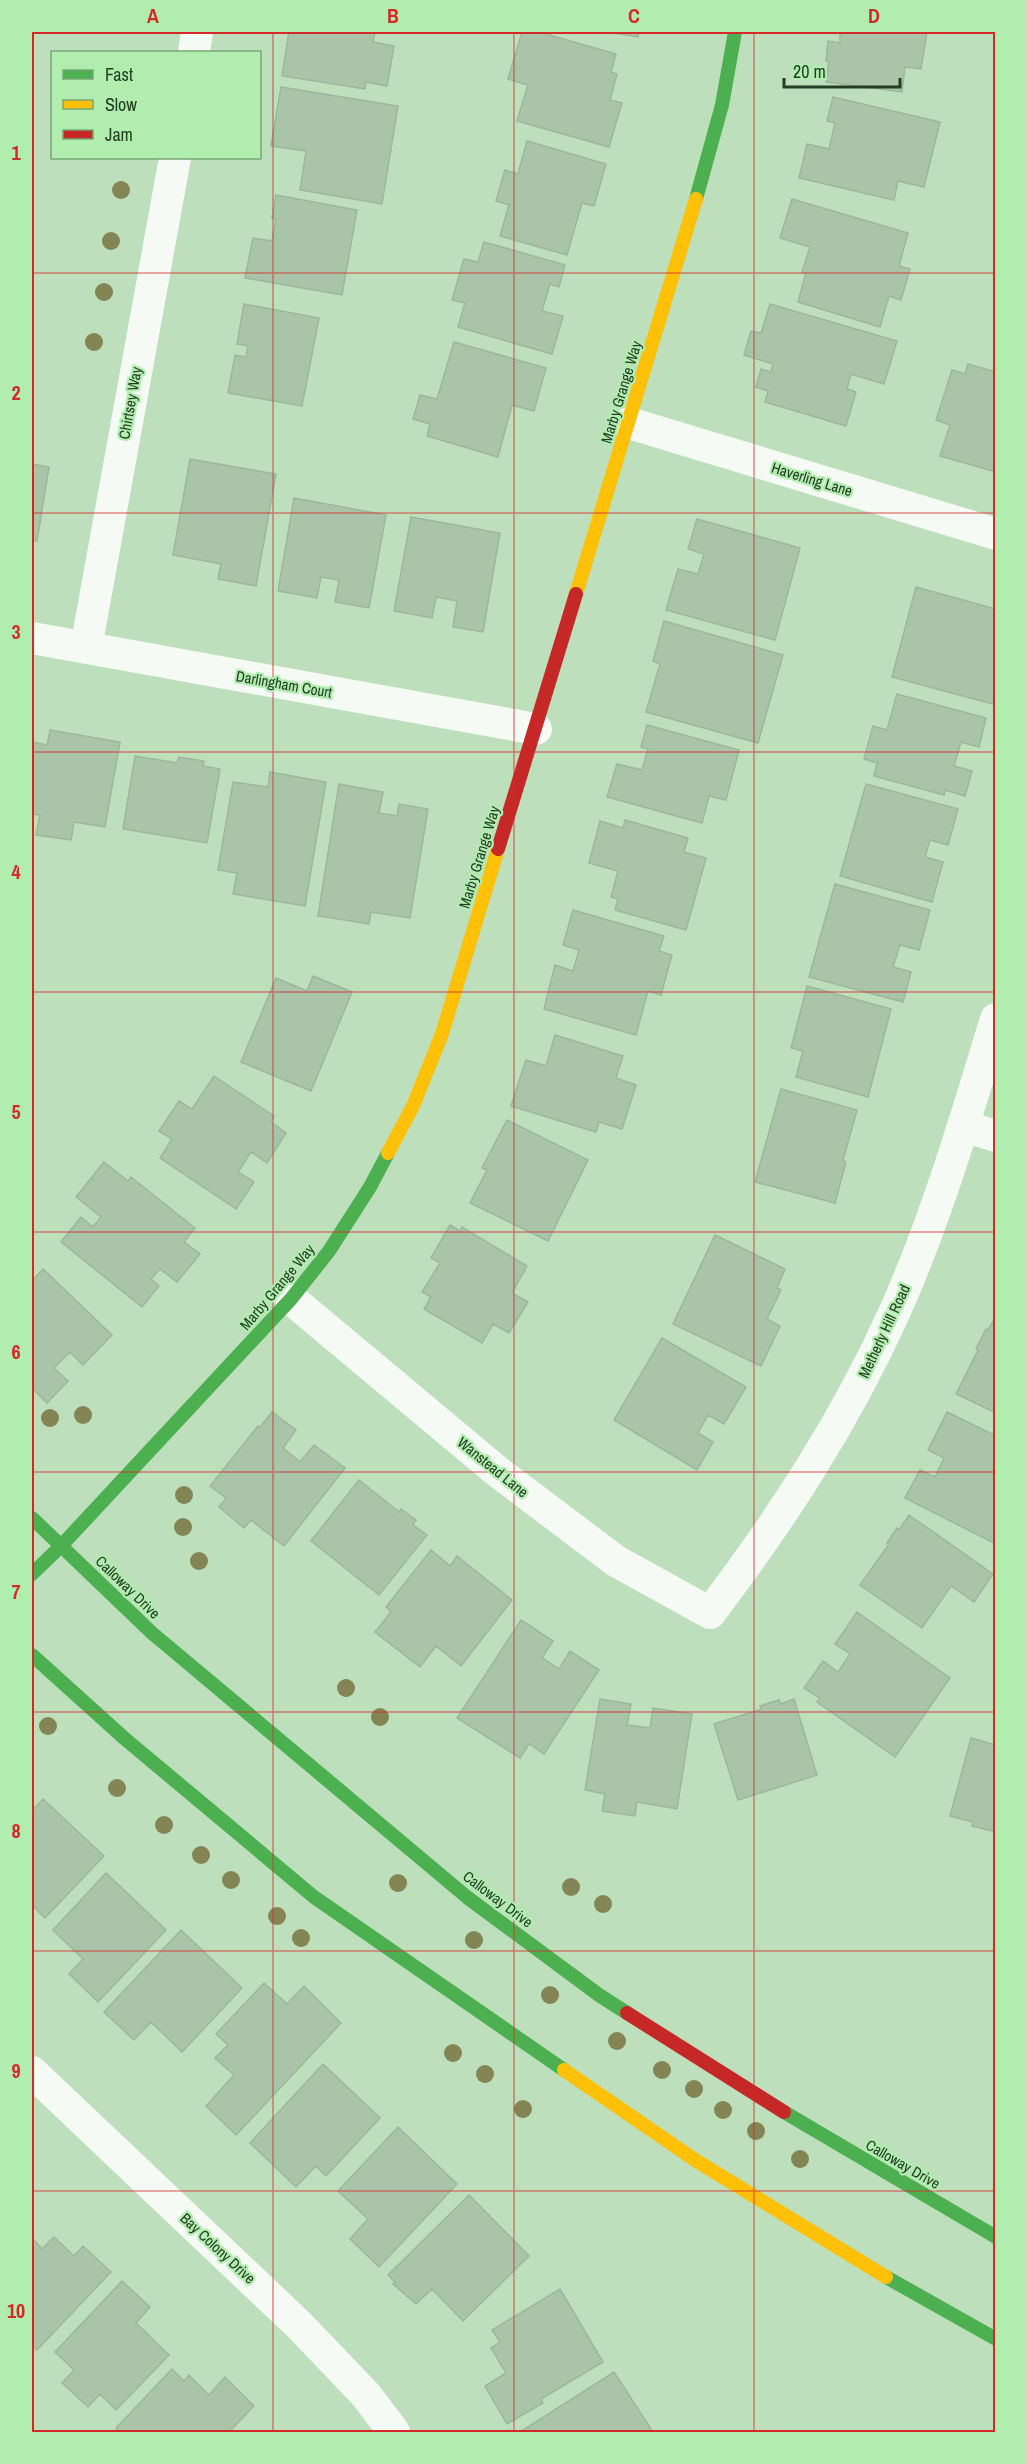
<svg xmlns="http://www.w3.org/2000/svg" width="1027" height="2464" font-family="'Archivo Narrow',sans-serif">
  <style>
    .building { fill: #aac4a9; stroke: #9cb79b; stroke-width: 1.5 }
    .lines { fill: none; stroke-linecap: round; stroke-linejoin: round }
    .street { stroke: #f5faf5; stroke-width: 32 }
    .fast { stroke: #4caf50; stroke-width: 14 }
    .slow { stroke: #ffc107; stroke-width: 14 }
    .jam { stroke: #c62828; stroke-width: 14 }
    .tree { fill: #838555 }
    .grid { fill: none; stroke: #d62828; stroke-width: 1.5; stroke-opacity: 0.55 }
    .labels { text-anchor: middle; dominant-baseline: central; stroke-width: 4.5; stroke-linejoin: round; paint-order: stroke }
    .street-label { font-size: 15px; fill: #253d25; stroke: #b0edae }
    .neatline { fill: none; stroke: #d62828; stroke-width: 2 }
    .grid-label { font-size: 20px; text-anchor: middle; font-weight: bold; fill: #d62828 }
  </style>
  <rect width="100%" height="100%" fill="#bddfbc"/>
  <!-- building -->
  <path class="building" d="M289 32H375L373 42 394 46 387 86 366 82 365 89 282 76Z
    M522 32H539L616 54 611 72 617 74 610 100 622 103 609 147 517 121 528 85 508 79Z
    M607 32H639L638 37Z
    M840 32H927L921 69 905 67 902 92 826 82 829 61H826L828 41 840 43Z
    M281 87 398 106 382 204 300 190 306 151 271 146Z
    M833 97 940 122 924 187 898 181 894 200 799 178 807 144 829 149 835 123 827 121Z
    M527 141 606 164 594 206 582 203 567 255 500 236 509 205 496 201 505 170 518 174Z
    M276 195 357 210 342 295 245 278 253 238 272 241 276 219 272 218Z
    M792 199 908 233 899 266 910 269 901 300 889 296 880 327 798 302 806 273 802 272 810 247 780 238Z
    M484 242 565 265 559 287 550 284 542 311 563 316 552 354 458 327 465 303 452 300 464 259 478 262Z
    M244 304 319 318 302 406 228 393 235 355 246 357 248 346 237 344Z
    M770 304 897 341 884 384 851 374 847 389 856 392 846 426 765 402 768 391 756 387 761 369 771 372 773 364 744 355 751 331 761 333Z
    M454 342 546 368 534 411 512 405 498 457 427 436 430 424 413 419 420 395 437 399Z
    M968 364 996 372V472L940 456 950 425 936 420 952 370 965 374Z
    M190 459 276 474 256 586 218 579 221 564 173 555Z
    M32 464 49 467 37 541 32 540Z
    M294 498 386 515 369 608 335 602 339 580 321 577 317 598 278 591Z
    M411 517 500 533 483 632 453 627 457 601 436 597 432 618 394 611Z
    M697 519 800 548 775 640 666 610 678 569 698 574 704 554 688 549Z
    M916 587 996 609V693L993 704 892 677Z
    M664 621 783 655 758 743 646 712 660 664 653 661Z
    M897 694 986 718 979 747 961 742 954 766 972 771 965 796 945 790 944 795 874 776 877 763 864 759 873 726 887 730Z
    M647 725 739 750 726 800 709 796 702 823 607 797 617 764 642 770 648 749 641 747Z
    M50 730 120 742 105 827 74 822 71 840 36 835 40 815 32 814V742L47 745Z
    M135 756 177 763 179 757 204 761 203 766 220 769 207 843 123 829Z
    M270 772 326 782 305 906 233 894 237 873 218 870 233 782 268 787Z
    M339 784 383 792 379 813 397 816 399 804 428 809 410 918 371 912 369 924 318 916Z
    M866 784 958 809 948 845 930 840 925 857 943 862 932 902 840 876Z
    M625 820 688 838 684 852 706 858 686 930 615 910 618 899 611 897 618 871 589 863 600 821 623 828Z
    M835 884 930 910 919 950 900 945 893 967 911 972 903 1002 809 977Z
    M573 910 664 936 659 951 672 955 661 995 648 991 636 1035 544 1009 555 965 573 971 579 950 563 945Z
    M313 976 352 992 311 1091 241 1062 276 978 307 991Z
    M807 986 891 1009 868 1097 796 1077 803 1051 791 1048Z
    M555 1035 623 1056 616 1078 636 1085 622 1129 599 1122 596 1132 511 1106 526 1060 546 1066Z
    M214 1076 274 1116 271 1122 286 1133 267 1163 251 1152 238 1172 254 1182 236 1209 160 1158 172 1139 159 1131 179 1101 192 1109Z
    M781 1089 857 1110 843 1160 846 1162 835 1203 755 1182Z
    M507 1120 588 1160 548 1241 470 1203 487 1170 482 1168Z
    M104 1162 128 1181 131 1177 195 1228 184 1242 200 1254 177 1282 160 1269 151 1279 159 1286 142 1307 61 1242 81 1217 93 1227 101 1217 76 1197Z
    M450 1225 460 1231 462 1227 527 1266 512 1293 528 1302 509 1333 493 1324 482 1343 424 1309 431 1297 422 1292 440 1263 431 1258Z
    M715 1235 785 1269 777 1288 781 1290 767 1319 780 1326 761 1366 673 1324Z
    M43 1269 112 1335 83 1365 70 1352 54 1368 68 1381 47 1403 32 1388V1281Z
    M996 1316V1413L956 1394 978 1350 976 1349 986 1329 988 1330Z
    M662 1338 746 1387 724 1424 708 1415 698 1433 713 1442 697 1470 614 1420Z
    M272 1412 296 1430 283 1448 300 1462 314 1445 345 1468 284 1546 251 1520 244 1528 219 1507 226 1498 210 1486 258 1426 260 1427Z
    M947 1412 996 1436V1544L905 1498 920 1470 935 1477 944 1458 928 1450Z
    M359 1480 399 1512 401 1509 416 1520 413 1525 427 1535 379 1595 311 1541Z
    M909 1515 993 1574 974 1602 951 1586 922 1628 860 1585 889 1544 887 1543 897 1528 899 1530Z
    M431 1550 450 1566 457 1556 512 1600 461 1666 436 1646 420 1667 375 1632 391 1612 386 1607Z
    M857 1612 950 1678 895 1757 817 1702 820 1698 804 1688 823 1661 838 1672 850 1654 835 1644Z
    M521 1620 553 1641 542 1658 559 1669 570 1651 599 1670 544 1754 529 1744 520 1758 457 1718Z
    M600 1699 631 1704 627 1725 650 1728 653 1708 692 1714 677 1809 637 1802 635 1816 602 1811 605 1794 585 1790Z
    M794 1699 817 1775 738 1800 714 1724 762 1709 760 1706 779 1700 781 1704Z
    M971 1738 996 1745V1832L972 1826 973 1822 950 1816Z
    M43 1799 104 1856 45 1918 32 1905V1811Z
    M106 1873 166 1930 98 2002 69 1974 83 1959 53 1930Z
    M181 1930 242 1988 182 2052 151 2022 134 2040 104 2012Z
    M264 1983 287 2004 304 1986 341 2023 236 2135 206 2106 234 2075 215 2058 228 2045 216 2034Z
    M323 2064 380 2118 326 2176 316 2166 296 2187 250 2143Z
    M398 2127 457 2184 379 2267 350 2239 368 2219 338 2191Z
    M469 2195 529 2256 463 2321 432 2289 416 2304 393 2284 395 2282 388 2275Z
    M54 2237 74 2256 83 2246 111 2272 37 2350 32 2345V2238L42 2249Z
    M122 2281 150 2307 136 2323 169 2355 116 2410 100 2394 88 2407 62 2383 74 2370 55 2352Z
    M560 2289 603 2362 541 2399 543 2403 507 2424 485 2386 506 2373 491 2348 500 2342 492 2330Z
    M172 2369 184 2381 189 2375 209 2395 225 2377 254 2406 229 2432H121L116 2428Z
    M614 2372 653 2432H520Z"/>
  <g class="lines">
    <!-- street -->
    <path class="street" d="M194 52 197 32
      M629 423 996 534
      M32 638 536 729
      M86 648 175 158
      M963 1126 996 1136
      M291 1299 498 1472 616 1561 710 1613C782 1518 846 1420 895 1311 937 1217 966 1117 996 1019
      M32 2072 299 2325 366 2395 394 2432"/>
    <!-- fast -->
    <path class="fast" d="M696 199 722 105 735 32
      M32 1518 152 1633 468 1898 599 1995 627 2013
      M32 1574 61 1546 291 1299 329 1251 370 1187 388 1153
      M32 1655 124 1738 314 1897 564 2070
      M784 2112 996 2237
      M886 2277 996 2339"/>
    <!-- slow -->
    <path class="slow" d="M576 594 696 199
      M388 1153 413 1106 442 1034 498 849
      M564 2070 695 2160 886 2277"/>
    <!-- jam -->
    <path class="jam" d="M498 849 576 594
      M627 2013 784 2112"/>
  </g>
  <!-- trees -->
  <g class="tree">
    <circle cx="121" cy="190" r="9"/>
    <circle cx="111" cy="241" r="9"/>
    <circle cx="104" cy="292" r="9"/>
    <circle cx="94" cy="342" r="9"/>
    <circle cx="83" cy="1415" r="9"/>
    <circle cx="50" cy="1418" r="9"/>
    <circle cx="184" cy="1495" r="9"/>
    <circle cx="183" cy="1527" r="9"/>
    <circle cx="199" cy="1561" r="9"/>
    <circle cx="346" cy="1688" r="9"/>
    <circle cx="380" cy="1717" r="9"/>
    <circle cx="48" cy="1726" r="9"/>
    <circle cx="117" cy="1788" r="9"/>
    <circle cx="164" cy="1825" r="9"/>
    <circle cx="201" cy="1855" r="9"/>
    <circle cx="231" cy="1880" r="9"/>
    <circle cx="398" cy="1883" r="9"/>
    <circle cx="571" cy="1887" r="9"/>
    <circle cx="603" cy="1904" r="9"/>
    <circle cx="277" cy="1916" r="9"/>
    <circle cx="301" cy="1938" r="9"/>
    <circle cx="474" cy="1940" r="9"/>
    <circle cx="550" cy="1995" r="9"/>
    <circle cx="617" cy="2041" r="9"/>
    <circle cx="453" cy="2053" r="9"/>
    <circle cx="662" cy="2070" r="9"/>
    <circle cx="485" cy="2074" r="9"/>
    <circle cx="694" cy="2089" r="9"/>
    <circle cx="523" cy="2109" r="9"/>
    <circle cx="723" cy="2110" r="9"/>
    <circle cx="756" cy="2131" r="9"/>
    <circle cx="800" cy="2159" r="9"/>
  </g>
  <!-- grid -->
  <path class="grid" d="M273 32V2432M514 32V2432M754 32V2432M32 273H996M32 513H996M32 752H996M32 992H996M32 1232H996M32 1472H996M32 1712H996M32 1951H996M32 2191H996"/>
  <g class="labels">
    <!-- street labels -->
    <g class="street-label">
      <text transform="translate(621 392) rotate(-73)">Marby Grange Way</text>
      <text transform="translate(130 403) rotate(-80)">Chirtsey Way</text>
      <text transform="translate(812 479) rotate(17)">Haverling Lane</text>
      <text transform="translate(284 684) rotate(10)">Darlingham Court</text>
      <text transform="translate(479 857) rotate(-73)">Marby Grange Way</text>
      <text transform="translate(277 1287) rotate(-50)">Marby Grange Way</text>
      <text transform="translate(884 1331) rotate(-65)">Metherly Hill Road</text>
      <text transform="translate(493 1467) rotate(39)">Wanstead Lane</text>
      <text transform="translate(128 1587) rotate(44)">Calloway Drive</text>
      <text transform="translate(498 1899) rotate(37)">Calloway Drive</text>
      <text transform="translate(903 2164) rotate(30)">Calloway Drive</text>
      <text transform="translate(218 2248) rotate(43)">Bay Colony Drive</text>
    </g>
  </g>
  <!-- border -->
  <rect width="1027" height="2464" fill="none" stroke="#b0edae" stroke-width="66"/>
  <!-- legend -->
  <rect x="51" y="51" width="210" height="108" fill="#b0edae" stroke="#78a777" stroke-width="1.5"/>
  <rect x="63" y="70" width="30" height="9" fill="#4caf50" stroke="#78a777" stroke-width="1.5"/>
  <text x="105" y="81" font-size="18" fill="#253d25">Fast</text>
  <rect x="63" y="100" width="30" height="9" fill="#ffc107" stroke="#78a777" stroke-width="1.5"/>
  <text x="105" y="111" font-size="18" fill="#253d25">Slow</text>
  <rect x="63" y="130" width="30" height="9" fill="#c62828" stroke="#78a777" stroke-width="1.5"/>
  <text x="105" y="141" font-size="18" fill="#253d25">Jam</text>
  <!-- scale -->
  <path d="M784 78v9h116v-9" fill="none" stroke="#253d25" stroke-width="3"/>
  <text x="793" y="78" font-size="18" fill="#253d25" stroke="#b0edae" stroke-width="4.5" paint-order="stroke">20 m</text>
  <rect x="33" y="33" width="961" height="2398" class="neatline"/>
  <g class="grid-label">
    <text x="153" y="23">A</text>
    <text x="393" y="23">B</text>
    <text x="634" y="23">C</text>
    <text x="874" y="23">D</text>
    <text x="16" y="160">1</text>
    <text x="16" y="400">2</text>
    <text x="16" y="639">3</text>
    <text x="16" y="879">4</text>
    <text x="16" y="1119">5</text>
    <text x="16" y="1359">6</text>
    <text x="16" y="1599">7</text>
    <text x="16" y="1838">8</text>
    <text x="16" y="2078">9</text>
    <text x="16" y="2318">10</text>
  </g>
</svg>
